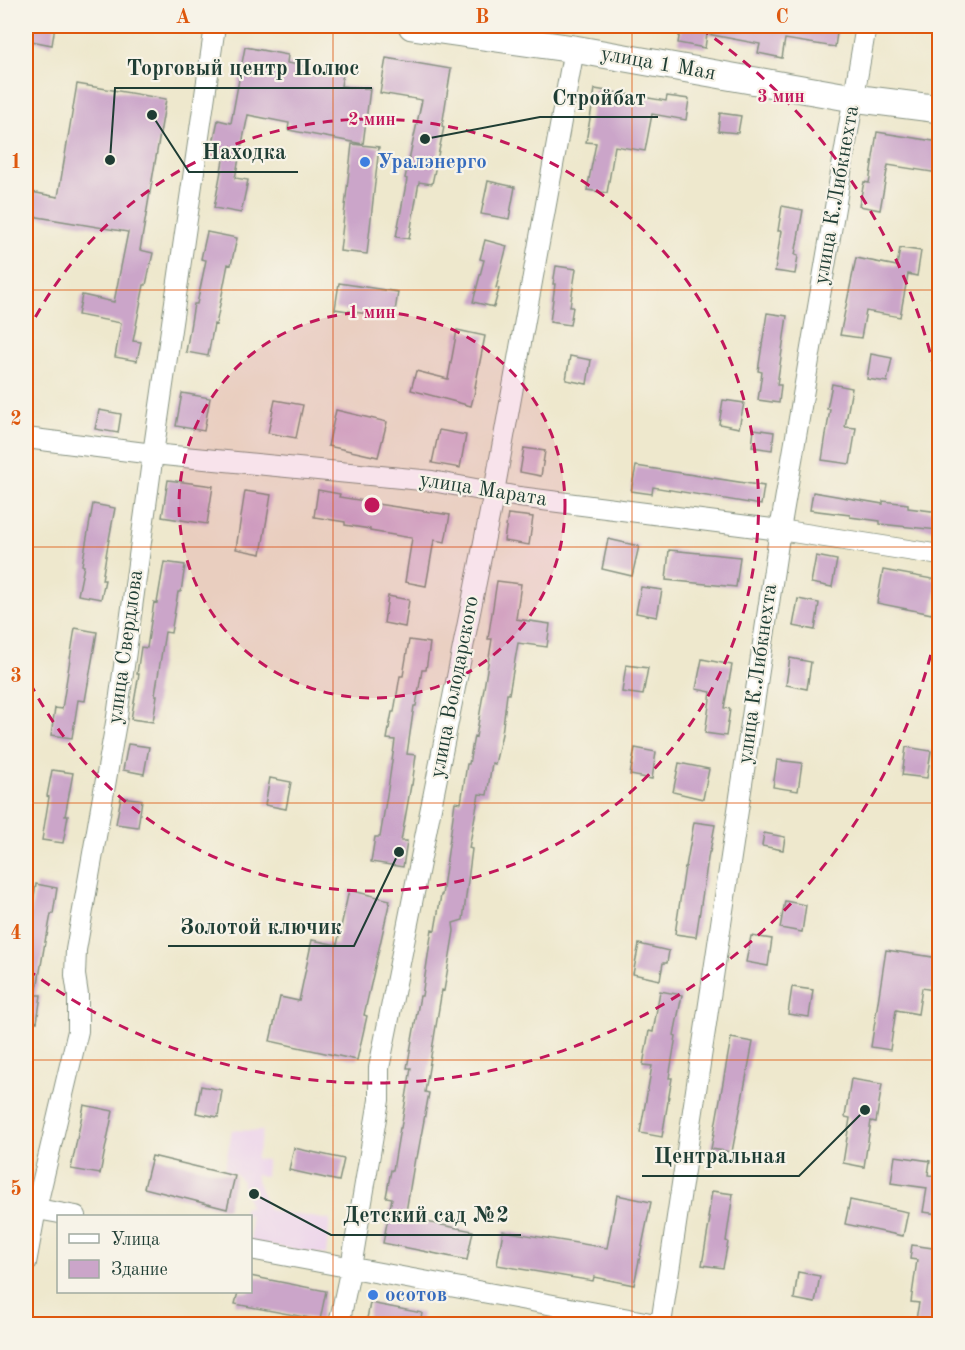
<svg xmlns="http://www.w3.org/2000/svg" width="965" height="1350" font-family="'Old Standard TT',serif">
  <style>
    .built { fill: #ecd1eb }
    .building { fill: #cba5c9 }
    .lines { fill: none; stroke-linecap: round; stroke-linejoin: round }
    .street-casing { stroke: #869280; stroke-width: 22 }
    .secondary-casing { stroke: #869280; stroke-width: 29 }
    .street { stroke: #fff; stroke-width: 20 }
    .secondary { stroke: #fff; stroke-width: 27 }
    .grid { fill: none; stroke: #de580e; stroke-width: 1.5; stroke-opacity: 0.55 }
    .ring { fill: none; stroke: #c2185b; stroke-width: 3; stroke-dasharray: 10 8 }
    .shop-dot { fill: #3f7fe0; stroke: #f7f3e8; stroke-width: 2 }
    .labels { text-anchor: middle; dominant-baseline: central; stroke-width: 4.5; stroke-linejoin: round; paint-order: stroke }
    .street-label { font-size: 21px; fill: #1f3d34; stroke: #f7f3e8 }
    .shop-label { font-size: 21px; font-weight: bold; fill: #366cbe; stroke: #f7f3e8; text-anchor: start }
    .centre { fill: #c2185b; stroke: #f7f3e8; stroke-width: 3 }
    .ring-label { font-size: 18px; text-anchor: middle; font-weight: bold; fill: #c2185b; stroke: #f7f3e8; stroke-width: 4.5; stroke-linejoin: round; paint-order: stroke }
    .leader { fill: none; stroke: #1f3d34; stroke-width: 2 }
    .callout-dot { fill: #1f3d34; stroke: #f7f3e8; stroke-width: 2 }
    .callout-label { font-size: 22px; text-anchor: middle; font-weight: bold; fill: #1f3d34; stroke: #f7f3e8; stroke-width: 4.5; stroke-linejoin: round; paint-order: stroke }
    .neatline { fill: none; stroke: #de580e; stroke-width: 2 }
    .grid-label { font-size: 20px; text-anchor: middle; font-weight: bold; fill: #de580e }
  </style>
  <rect width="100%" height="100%" fill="#f7f3e8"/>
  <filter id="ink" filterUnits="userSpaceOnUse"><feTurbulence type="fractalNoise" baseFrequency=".0167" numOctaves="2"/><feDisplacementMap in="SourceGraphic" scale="12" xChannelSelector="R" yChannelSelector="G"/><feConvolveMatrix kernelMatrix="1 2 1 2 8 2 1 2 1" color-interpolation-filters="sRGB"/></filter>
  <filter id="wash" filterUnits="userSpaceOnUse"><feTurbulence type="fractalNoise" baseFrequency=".008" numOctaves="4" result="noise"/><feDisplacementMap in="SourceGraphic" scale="24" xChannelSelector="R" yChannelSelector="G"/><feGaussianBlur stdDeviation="1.35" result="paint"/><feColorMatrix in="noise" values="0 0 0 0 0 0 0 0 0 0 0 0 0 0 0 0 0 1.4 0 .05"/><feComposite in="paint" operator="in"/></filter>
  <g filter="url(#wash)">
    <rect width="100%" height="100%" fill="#eee8cd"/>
    <!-- built -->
    <path class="built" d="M232 1130 263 1131 256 1159 267 1160 266 1176 255 1175 269 1210 330 1220 326 1255 251 1242 250 1216H243L244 1207H250L241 1180 236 1174 224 1171Z"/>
    <g id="blocks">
      <!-- building -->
      <path class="building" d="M26 26H55L52 45 26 40Z
        M681 26H838L835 47 785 39 782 58 758 53 760 44 707 34 705 48 678 43Z
        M245 47 288 55 287 63 343 73 341 86 370 89 363 144 288 130 289 123 248 115 235 178 248 180 241 213 214 208 224 155 211 153 218 120 231 123Z
        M386 58 451 69 442 126 444 127 432 184 419 182 409 239 396 237 407 179 405 178 422 100 380 93Z
        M77 84 166 99 140 250 153 253 146 285H144L133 341 141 342 137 361 115 357 121 323 78 315 82 295 114 302 128 232 26 215V191L58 197Z
        M595 89 666 101 667 96 689 99 686 120 652 114 645 151 615 146 607 193 587 190 596 143 586 142Z
        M720 113 741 116 738 133 718 131Z
        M877 132 939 142V161L938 173 888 165 880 210 859 206 864 182 869 183Z
        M352 144 379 147 367 254 340 251Z
        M488 181 515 187 509 219 481 214Z
        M782 206 803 210 795 255 798 256 795 274 775 271 781 231H778Z
        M207 232 237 238 231 265 228 264 216 325 214 324 208 356 186 352 194 304H197L206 260 201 259Z
        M485 240 507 246 496 288 499 289 494 307 473 302 484 260 480 259Z
        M900 248 921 251 917 276 908 274 900 317 866 311 861 338 840 335 856 258 897 266Z
        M556 266 576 269 570 307H573L570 325 550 322 555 284H553Z
        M339 283 398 292 394 318 335 309Z
        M767 313 787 316 777 385H781L779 403 758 400 762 372 758 371Z
        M457 330 485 336 475 387H476L471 406 411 390 416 371 448 379Z
        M871 354 892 358 887 382 867 379Z
        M570 356 591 360 587 384 566 380Z
        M832 384 852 388 845 427 856 428 850 464 822 460 830 409H827Z
        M182 393 210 398 204 431 176 426Z
        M275 400 303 405 296 438 268 433Z
        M723 400 744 403 739 428 719 424Z
        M99 410 121 414 118 433 95 429Z
        M336 410 387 422 378 457 328 446Z
        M754 429 774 432 772 450 752 447Z
        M439 430 466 435 460 468 432 463Z
        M524 448 545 451 541 476 520 472Z
        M636 466 764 486 761 505 653 487 652 494 631 491Z
        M168 480 213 486 207 524 162 517Z
        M318 490 340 494 339 497 371 502 370 503 450 515 445 542 434 540 426 586 405 582 412 538 370 531V529L345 525V522L314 517Z
        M245 491 271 495 261 554 236 549Z
        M813 492 883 504V501L908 504V508L939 512 938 530 880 524V521L850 517V515L810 510Z
        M93 504 115 508 107 550 102 580H105L101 599 78 595 84 566 82 565Z
        M508 514 533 517 529 545 504 541Z
        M608 539 639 546 632 576 602 569Z
        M669 550 740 557 736 587 666 580Z
        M816 556 837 560 832 587 811 583Z
        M164 562 185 565 181 592H178L171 633 165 632 155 695H157L153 722 131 719 139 674H137L141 647 147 648 154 602 157 603Z
        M883 570 938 580 932 614 877 603Z
        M497 581 521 584 516 619 550 624 547 647 518 643 509 694H507L502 734 495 764 492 763 487 795 479 794 469 848 472 849 463 920 453 923 454 931 444 991 442 990 425 1092 429 1093 417 1158H415L405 1218 473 1231 467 1260 383 1243 392 1198 386 1197 391 1170H393L400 1128H401L411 1068H407L420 996H422L432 929 435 930 441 895H442L455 802 461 803 467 764H469L474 736 476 737 492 639H488Z
        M641 587 662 590 657 617 636 613Z
        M388 596 409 600 405 627 384 623Z
        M798 599 819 603 815 630 793 626Z
        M75 628 97 632 85 701 78 700 72 738 51 735 55 708 62 709Z
        M409 640 430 643 426 670H422L416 706H414L407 754 416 755 412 785H411L401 841H407L403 867 371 862 375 837H380L388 789 395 740 387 739 392 712H394L400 676H403Z
        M790 658 811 662 807 689 786 685Z
        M702 659 732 665 724 708 730 709 726 736 705 733 711 692 696 689Z
        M626 665 648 668 643 695 622 692Z
        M128 744 149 747 144 774 123 770Z
        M906 747 931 751 927 778 902 775Z
        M635 748 656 752 652 779 630 775Z
        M777 760 802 763 798 791 773 787Z
        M679 763 709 769 703 799 673 792Z
        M52 770 73 773 65 816H68L63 843 42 840 49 797 47 796Z
        M270 778 291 782 286 809 265 805Z
        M121 797 142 800 138 827 116 824Z
        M694 822 715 825 710 852H709L696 937 675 934 685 867H686Z
        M764 833 785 837 783 850 762 846Z
        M36 884 57 888 53 914H51L47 936H46L36 995H41L37 1022 26 1020V930L29 913 31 914Z
        M349 890 390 900 364 1015 367 1016 357 1060 270 1041 280 997 299 1001 312 940 337 945Z
        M785 901 806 905 802 932 780 928Z
        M751 936 772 939 768 966 746 962Z
        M639 944 669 951 667 963H663L660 980 633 974Z
        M886 950 939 958V991L922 988 918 1014 896 1010 890 1050 871 1047Z
        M792 987 813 990 809 1017 788 1014Z
        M660 991 682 995 674 1035 676 1036 669 1078H672L662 1137 640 1133 652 1066 643 1065 649 1031 653 1032Z
        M731 1038 753 1042 732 1152 711 1149Z
        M851 1079 882 1084 876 1122 871 1121 864 1167 843 1163 850 1118 845 1117Z
        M201 1086 222 1090 218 1117 196 1113Z
        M84 1105 113 1111 100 1174 71 1169Z
        M294 1148 344 1159 339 1181 289 1170Z
        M152 1156 235 1176 227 1209 144 1188Z
        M895 1156 930 1161 928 1175 939 1177V1214L923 1212 927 1188 891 1183Z
        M712 1191 733 1194 726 1241 728 1242 723 1268 702 1265 710 1218H708Z
        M617 1195 651 1202 634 1285 594 1277 593 1281 497 1265 503 1231 607 1248Z
        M850 1200 908 1212 903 1236 845 1224Z
        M912 1245 939 1249V1324H915L919 1303 911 1302 917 1260 910 1259Z
        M798 1272 820 1276 815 1303 794 1299Z
        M250 1276 326 1291 320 1320 235 1304 238 1292H250Z
        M370 1303 422 1313 420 1324H366Z"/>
    </g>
  </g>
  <g filter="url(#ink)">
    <use href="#blocks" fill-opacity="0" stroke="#869280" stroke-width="1.5"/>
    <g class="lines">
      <defs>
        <path id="street" d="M26 438 153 454 432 481 519 497 780 530 940 555
          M26 1207 76 1216
          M250 1249 656 1324
          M26 1263 36 1209 78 1031V995L75 975 76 950 117 717 153 454 215 26
          M339 1324 351 1267 379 1100V1068L494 492 574 49
          M661 1324 780 530 866 26"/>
        <path id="secondary" d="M412 26 574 49 853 98 940 109"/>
      </defs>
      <!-- street casing -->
      <use href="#street" class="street-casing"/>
      <!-- secondary casing -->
      <use href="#secondary" class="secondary-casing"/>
      <!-- street -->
      <use href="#street" class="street"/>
      <!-- secondary -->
      <use href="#secondary" class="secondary"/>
    </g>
  </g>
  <!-- grid -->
  <path class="grid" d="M333 26V1324M632 26V1324M26 290H940M26 547H940M26 803H940M26 1060H940"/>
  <!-- distance rings -->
  <circle cx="372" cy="505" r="193" fill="#c2185b" fill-opacity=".12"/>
  <g class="ring">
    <circle cx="372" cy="505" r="193"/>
    <path d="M27 333A386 386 0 1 1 27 677"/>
    <path d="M939 620A579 579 0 0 1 28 970M700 28A579 579 0 0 1 939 390"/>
  </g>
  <!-- markers -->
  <g class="shop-dot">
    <circle cx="365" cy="162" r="6"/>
    <circle cx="373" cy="1295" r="6"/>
  </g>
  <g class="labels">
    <!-- street labels -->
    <g class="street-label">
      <text transform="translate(658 64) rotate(10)">улица 1 Мая</text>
      <text transform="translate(837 195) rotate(-80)">улица К.Либкнехта</text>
      <text transform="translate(483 490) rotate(9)">улица Марата</text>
      <text transform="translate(126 647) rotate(-82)">улица Свердлова</text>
      <text transform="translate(758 674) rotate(-82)">улица К.Либкнехта</text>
      <text transform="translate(455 687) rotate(-79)">улица Володарского</text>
    </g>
    <!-- shop labels -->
    <g class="shop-label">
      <text x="377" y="162">Уралэнерго</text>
      <text x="385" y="1295">осотов</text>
    </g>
  </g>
  <circle cx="372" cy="505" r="9" class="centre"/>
  <g class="ring-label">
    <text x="781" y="102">3 мин</text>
    <text x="372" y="125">2 мин</text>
    <text x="372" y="318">1 мин</text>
  </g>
  <!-- callouts -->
  <path class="leader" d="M110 160L115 88H372M425 139L540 117H658M152 115L189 172H298M399 852L354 946H168M865 1110L799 1176H642M254 1194L331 1235H521"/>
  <g class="callout-dot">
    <circle cx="110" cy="160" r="6"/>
    <circle cx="425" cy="139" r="6"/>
    <circle cx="152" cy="115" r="6"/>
    <circle cx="399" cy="852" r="6"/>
    <circle cx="865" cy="1110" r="6"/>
    <circle cx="254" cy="1194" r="6"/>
  </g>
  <g class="callout-label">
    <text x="243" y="75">Торговый центр Полюс</text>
    <text x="599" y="105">Стройбат</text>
    <text x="244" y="159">Находка</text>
    <text x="261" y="934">Золотой ключик</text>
    <text x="720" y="1163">Центральная</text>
    <text x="426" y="1222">Детский сад №2</text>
  </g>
  <!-- margin -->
  <rect width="965" height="1350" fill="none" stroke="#f7f3e8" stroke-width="66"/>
  <!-- legend -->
  <rect x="57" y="1215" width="195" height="78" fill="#f7f3e8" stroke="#a1aaa0" stroke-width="1.5"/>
  <rect x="69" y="1234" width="30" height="9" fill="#ffffff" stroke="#a1aaa0" stroke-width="1.5"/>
  <text x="111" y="1245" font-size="18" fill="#1f3d34">Улица</text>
  <rect x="69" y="1260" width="30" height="18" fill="#cba5c9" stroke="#a1aaa0" stroke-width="1.5"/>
  <text x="111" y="1275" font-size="18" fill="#1f3d34">Здание</text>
  <rect x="33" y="33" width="899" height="1284" class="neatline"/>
  <g class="grid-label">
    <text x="183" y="23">A</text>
    <text x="482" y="23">B</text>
    <text x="782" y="23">C</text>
    <text x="16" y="168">1</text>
    <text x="16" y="425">2</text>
    <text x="16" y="682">3</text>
    <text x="16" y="939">4</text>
    <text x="16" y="1195">5</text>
  </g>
</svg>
